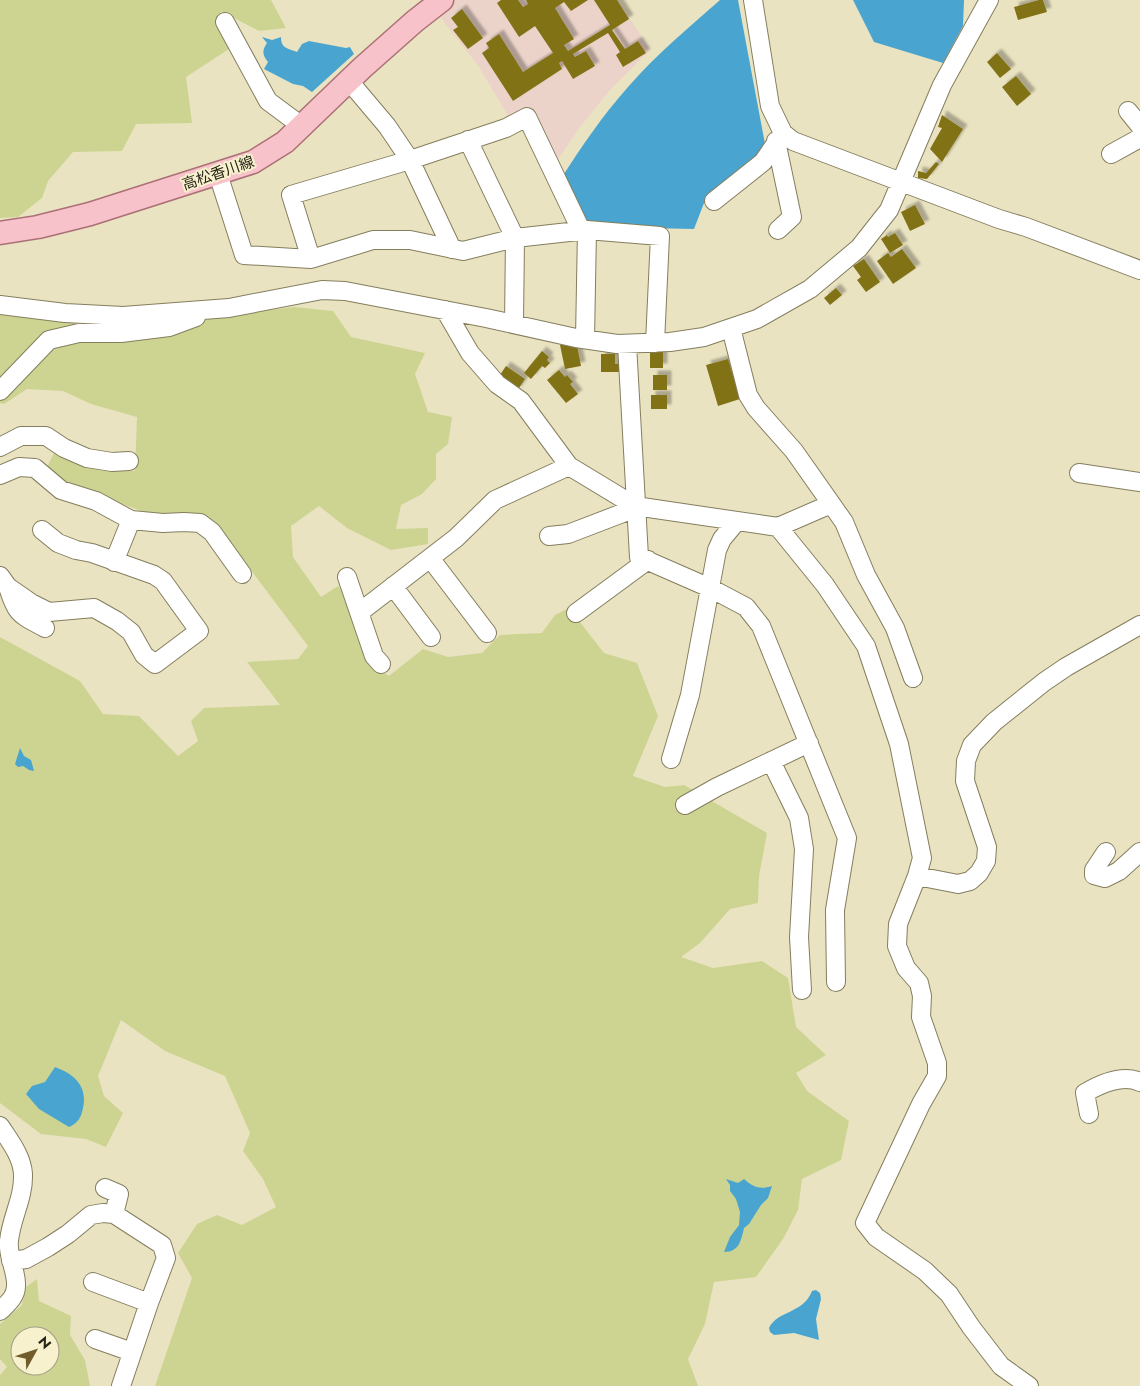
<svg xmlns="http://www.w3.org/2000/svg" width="1140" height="1386" font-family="Jost,'Noto Sans JP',sans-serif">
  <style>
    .medical { fill: #ebd3c9 }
    .green { fill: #cdd492; fill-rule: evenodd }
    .water { fill: #49a5cf }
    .building { fill: #827217; filter: url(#shadow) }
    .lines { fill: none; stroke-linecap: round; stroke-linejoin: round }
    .minor-casing { stroke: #847e5e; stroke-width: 20 }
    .major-casing { stroke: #ab7076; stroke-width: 25 }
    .minor { stroke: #fff; stroke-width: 18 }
    .major { stroke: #f8c2cb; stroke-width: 22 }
    .labels { text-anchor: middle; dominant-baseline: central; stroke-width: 4; stroke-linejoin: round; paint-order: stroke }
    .street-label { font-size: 15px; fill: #262417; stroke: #f7f1ce }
  </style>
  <defs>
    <filter id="shadow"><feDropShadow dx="4.5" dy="-4.5" stdDeviation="1" flood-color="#0004"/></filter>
  </defs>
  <rect width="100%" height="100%" fill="#eae3c1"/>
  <!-- medical -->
  <path class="medical" d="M453 0H618L650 50 610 90 580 127 555 164 531 110 510 119 479 67 437 13Z"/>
  <!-- green -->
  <path class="green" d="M0 0H271L286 28 259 31 221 11 219 24 229 49 186 77 192 123 136 124 122 151 73 152 48 181 42 198 18 217 0 218Z
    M294 307 333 311 351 337 425 353 415 374 428 412 452 417 448 444 436 454V479L422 494 401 505 396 529 428 528V544L391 550 347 528 319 506 291 526 293 557 321 597 338 586 356 607 372 665 389 676 423 649 448 657 482 653 500 635 542 633 555 615 569 608 604 653 637 663 658 716 633 776 665 787 684 785 767 833 759 876 758 903 730 909 700 943 681 957 713 968 762 961 788 978 796 1027 826 1055 796 1073 807 1091 849 1121 841 1160 802 1179 798 1210 783 1239 756 1277 714 1282 705 1324 688 1359 698 1386H155L192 1278 178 1253 197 1224 217 1215 242 1225 276 1207 263 1179 243 1151 250 1133 225 1076 165 1051 121 1020 98 1076 104 1096 123 1113 106 1147 86 1139 41 1134 0 1103V637L80 681 103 714 139 716 178 756 198 741 191 721 204 708 280 705 247 662 298 659 308 646 217 525 189 516 147 513 57 480 47 467 56 449 103 471H135L137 417 91 404 63 391 27 389 4 404 0 403V312L159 320 164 334 215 317Z
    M37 1279 39 1301 71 1316 70 1335 85 1360 90 1386H0V1375L7 1367 0 1359V1324L22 1305 26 1287ZM20 1336H50V1366H20Z"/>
  <!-- water -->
  <path class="water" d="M720 0H738L765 144 756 162 704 203 694 229 597 227 580 216 562 177C582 146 603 115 628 87 656 55 688 28 720 0Z
    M853 0H964L963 26 943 63 874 42Z
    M262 37 272 40 281 37C281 49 288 48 297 52L302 44 309 41 346 48 350 47 354 54 312 92 303 86 293 84 264 69 268 62C262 55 262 50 267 43Z
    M20 748 24 756 31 760 34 771 29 770 23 766 18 767 15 764Z
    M55 1067C74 1074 88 1086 83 1108 81 1118 78 1123 69 1127L39 1109 26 1094 32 1086 45 1082Z
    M726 1179 738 1183 744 1179C753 1187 760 1190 772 1186L768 1198 761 1205 749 1224 744 1228C741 1241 739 1252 724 1252L730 1237 739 1225 740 1212 736 1199 730 1191V1185Z
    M816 1290 820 1293 821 1299 816 1319 819 1340 794 1333 774 1335 770 1332 769 1328C778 1310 803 1314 812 1291Z"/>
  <!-- building -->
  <path class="building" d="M501 0H518L523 7 528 4 526 0H588L571 11 564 2 555 8 574 39 564 45 568 51 610 25 594 0H617L629 19 612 30 625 49 638 41 646 53 623 67 616 55 620 52 608 33 573 54 575 57 586 51 595 66 573 79 562 61 559 63 562 69 513 101 482 53 489 48 486 43 499 34 523 72 553 53 535 26 519 37 497 3Z
    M1039 0H1043L1047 12 1018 20 1014 7Z
    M462 9 483 38 468 49 453 30 458 27 451 18Z
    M997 53 1011 69 1000 78 987 62Z
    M1016 76 1031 94 1017 106 1002 87Z
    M942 115 963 129 942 162 930 149 942 128 938 127Z
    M936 162 939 164 927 179 918 178V171L926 173Z
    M915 205 925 224 910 231 901 212Z
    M895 233 903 245 890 253 881 239 887 235 888 237Z
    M902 249 916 268 893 284 877 261 888 253 891 257Z
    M864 259 880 282 866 292 857 280 861 277 853 266Z
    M836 288 842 295 830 305 824 298Z
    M570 344 571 346 577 345 581 366 565 369 560 345Z
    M542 351 549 357 547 360 550 363 545 368 542 366 531 379 524 373Z
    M650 352H663V368H650Z
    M601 354H615V364H619V372H601Z
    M728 359 740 399 718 406 706 365Z
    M506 366 525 379 517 391 498 378Z
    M559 370 565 377 567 375 573 382 570 384 578 394 566 403 547 380Z
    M653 375H667V390H653Z
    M651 395H667V409H651Z"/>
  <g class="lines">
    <defs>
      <path id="minor" d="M753 0 770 106 783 133 793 141 999 219 1026 227 1140 270
        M225 22 268 101 303 127
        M349 81 387 126 410 160 452 249
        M1128 111 1140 126
        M468 140 515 238 514 324
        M776 141 792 217 778 230
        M1111 154 1140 138
        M218 174 244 255 311 259 373 240H410L463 251 515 238 587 230 660 236 655 343
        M714 201 763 162 783 133
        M311 259 291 195 410 160 506 128 527 117 581 230
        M0 305 65 313 123 316 229 308 322 290 345 291 486 318 576 338 617 344 670 342 704 337 757 319 810 289 859 248 889 210 942 85 989 0
        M445 310 470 353 497 384 521 401 569 466 635 506 778 527 831 504
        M731 328 748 395 756 408 794 451 844 522 866 575 895 628 913 678
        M585 339 587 230
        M627 344 639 557 710 588 746 607 761 626 847 838 835 910 836 982
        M0 391 49 340 79 333H121L169 327 196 317
        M0 447 21 436H46L64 448 87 458 112 462 129 461
        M1079 473 1140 482
        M0 475 19 467 35 468 61 490 96 501 131 520 163 523 184 522 200 523 212 532 242 574
        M778 527 825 585 866 646 899 744 922 858 917 876 898 924 897 946 906 968 919 983 922 996 921 1017 937 1063V1076L921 1104 865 1223 876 1237 925 1271 949 1294 971 1327 1001 1366 1029 1386
        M549 536 568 534 628 511 635 506
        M430 558 487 633
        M114 562 131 520
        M0 576 8 587 31 603 49 612 94 608 117 621 131 632 144 655 155 664 199 631 163 581 154 575 92 553 76 550 58 543 42 530
        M347 577 374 656 381 664
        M393 586 431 637
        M8 587C17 616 20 614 45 628
        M360 612 456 538 495 500 569 466
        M576 613 648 560
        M671 759 690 695 717 550 722 539 737 521
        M771 761 799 818 804 849 799 937 802 990
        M685 805 717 787 809 743
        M1106 852 1094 870V875L1105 878 1119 871 1140 852
        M917 876 958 884 970 881 979 873 986 861 987 847 965 781 966 761 972 745 994 722 1044 682 1066 667 1140 625
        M1089 1114 1085 1093C1100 1084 1123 1074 1140 1082
        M0 1126C9 1140 22 1156 23 1174 24 1198 11 1218 9 1241 7 1256 17 1271 16 1286 16 1297 7 1304 0 1311
        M105 1188 119 1194 114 1214
        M11 1261 26 1259 48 1247 68 1234 91 1215 103 1213 114 1214 162 1245 166 1258 149 1303 121 1386
        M93 1282 149 1303
        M95 1339 132 1352"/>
      <path id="major" d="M0 233 38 227 90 214 253 162 285 142 362 68 415 21 442 0"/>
    </defs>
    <!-- minor casing -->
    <use href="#minor" class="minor-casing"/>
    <!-- major casing -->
    <use href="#major" class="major-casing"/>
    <!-- minor -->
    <use href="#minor" class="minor"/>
    <!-- major -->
    <use href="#major" class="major"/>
  </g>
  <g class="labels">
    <!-- street labels -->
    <g class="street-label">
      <text transform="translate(218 173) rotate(-19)">高松香川線</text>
    </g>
  </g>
  <!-- north arrow -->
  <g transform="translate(35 1351) rotate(50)"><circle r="24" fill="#f7f1ce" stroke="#a39f85"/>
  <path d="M0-4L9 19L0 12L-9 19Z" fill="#705d2b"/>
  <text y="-8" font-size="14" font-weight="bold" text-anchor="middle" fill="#262417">N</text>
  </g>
</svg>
